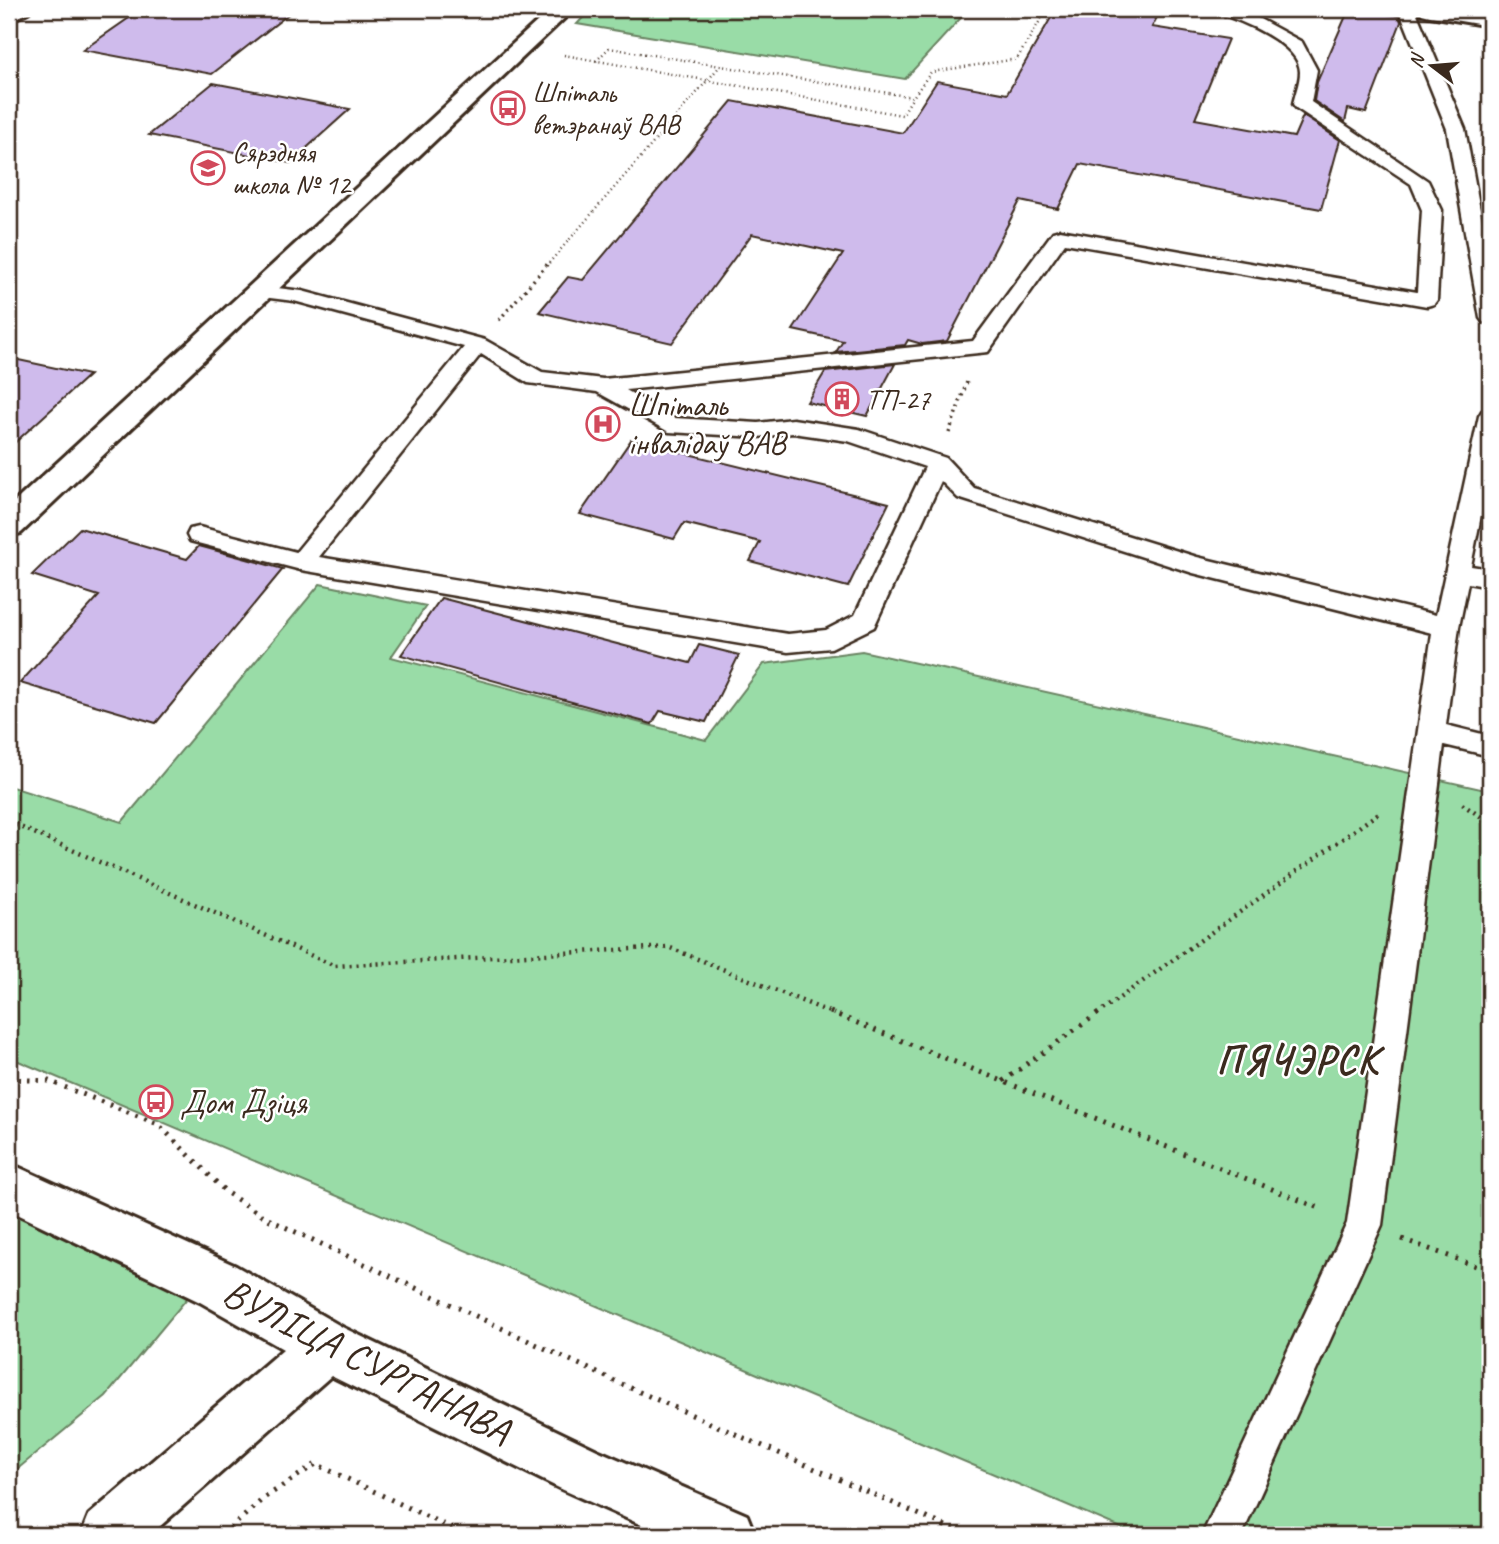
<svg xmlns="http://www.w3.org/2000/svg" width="1499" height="1544" font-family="Caveat,sans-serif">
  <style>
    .green { fill: #99dca7; stroke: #6a8362; stroke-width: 2 }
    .building { fill: #cfbbec; stroke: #3b2a1e; stroke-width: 2 }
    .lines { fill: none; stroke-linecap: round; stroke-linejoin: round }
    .lane-casing { stroke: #3b2a1e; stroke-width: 5 }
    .street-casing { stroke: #3b2a1e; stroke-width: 6 }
    .secondary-casing { stroke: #3b2a1e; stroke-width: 6 }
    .path-far3 { stroke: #3b2a1e; stroke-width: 2.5; stroke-dasharray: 1 3.5; stroke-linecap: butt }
    .path-far2 { stroke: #3b2a1e; stroke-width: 3.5; stroke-dasharray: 2 4.5; stroke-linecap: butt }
    .path-far1 { stroke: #3b2a1e; stroke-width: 4.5; stroke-dasharray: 2 5; stroke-linecap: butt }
    .path { stroke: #3b2a1e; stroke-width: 5; stroke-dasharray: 2.5 7; stroke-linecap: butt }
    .lane { fill: #fff; fill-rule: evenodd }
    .street { fill: #fff; fill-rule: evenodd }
    .secondary { fill: #fff; fill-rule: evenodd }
    .labels { text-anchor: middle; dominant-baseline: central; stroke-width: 5; stroke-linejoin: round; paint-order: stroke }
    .far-poi-label { font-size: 28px; fill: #3b2a1e; stroke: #fff; text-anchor: start }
    .poi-label { font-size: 33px; fill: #3b2a1e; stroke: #fff; text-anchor: start }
    .district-label { font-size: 40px; font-weight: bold; letter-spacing: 2px; fill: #3b2a1e; stroke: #fff }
    .near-street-label { font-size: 40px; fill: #3b2a1e; stroke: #fff }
  </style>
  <rect width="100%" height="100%" fill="#fff"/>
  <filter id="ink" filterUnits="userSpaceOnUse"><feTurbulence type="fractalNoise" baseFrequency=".0143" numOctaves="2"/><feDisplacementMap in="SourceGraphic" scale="14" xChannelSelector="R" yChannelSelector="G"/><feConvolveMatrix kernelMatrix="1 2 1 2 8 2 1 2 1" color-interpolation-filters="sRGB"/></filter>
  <g filter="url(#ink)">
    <!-- green -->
    <path class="green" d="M591 9H969L905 79 577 24Z
      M320 584 426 606 391 657 706 740 764 664 862 651 1490 791V1535H1138L9 1057V786L122 822Z
      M9 1203 199 1284 106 1396 9 1476Z"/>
    <!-- building -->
    <path class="building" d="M142 9H295L212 74 83 50Z
      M1056 9H1161L1152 27 1228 39 1195 119 1294 137 1303 116 1340 140 1321 209 1080 164 1058 209 1020 201 947 341 922 344 908 340 905 345 836 352 843 341 793 330 843 254 752 234 672 343 539 312 568 277 583 280 732 101 903 133 937 81 1007 94Z
      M1349 9H1375L1374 12 1399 16 1401 22 1366 113 1348 109 1345 122 1314 101 1317 82Z
      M213 83 350 109 290 163 149 135Z
      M9 358 89 375 9 448Z
      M895 364 867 416 807 402 825 372Z
      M631 440 889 503 848 587 750 561 760 542 684 523 674 539 580 514Z
      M80 528 187 559 199 546 283 569 156 723 20 683 99 596 32 575Z
      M441 598 690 663 699 645 739 655 706 722 660 711 652 724 401 655Z"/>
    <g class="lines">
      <defs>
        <path id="lane" d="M11 9H27L29 12 9 22Z
          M1212 9 1245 11 1302 42 1317 70 1311 102 1428 181 1442 210 1437 300 1434 304 1427 306 1065 243 988 352 626 390 674 418 758 423 793 419 859 429 946 458 974 488 1197 557 1436 615 1479 416 1482 411 1490 409V470L1471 566 1490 569V587L1468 583 1459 627 1446 725 1490 736V756L1444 745 1382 1225 1242 1535H1202L1347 1223 1432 633 1193 573 958 498 941 481 874 627 831 648 788 652 301 570 190 541 187 535 190 529 199 527 296 552 464 347 294 301 254 296 251 292 254 288 261 286 302 291 485 340 542 372 603 379 973 341 1053 232 1060 230 1417 292 1422 210 1411 184 1296 108 1293 104C1295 94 1300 82 1300 72 1300 43 1238 19 1214 12ZM481 354 528 383 597 392 669 432 758 437 793 433 848 441 925 467 855 615 826 630 788 634 319 557Z
          M1399 9H1415L1465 129 1490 264V324L1483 322 1480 318 1447 129Z"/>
        <path id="street" d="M1419 9H1468L1490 12V26L1430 16 1422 14Z"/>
        <path id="secondary" d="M551 9H574L21 533 9 536V507Z
          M9 1163 236 1266 344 1328 597 1450 747 1515 755 1535H664L559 1488 331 1376 150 1535H81L89 1515 283 1349 200 1302 9 1210Z"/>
      </defs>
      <!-- lane casing -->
      <use href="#lane" class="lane-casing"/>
      <!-- street casing -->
      <use href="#street" class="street-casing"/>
      <!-- secondary casing -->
      <use href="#secondary" class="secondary-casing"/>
      <!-- path-far3 -->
      <path class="path-far3" d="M564 55 902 115 913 97
        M596 61 609 48 913 97 931 72 1017 59 1047 9
        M549 263 720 66"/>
      <!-- path-far2 -->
      <path class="path-far2" d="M499 320 550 261
        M949 433 968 379"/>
      <!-- path-far1 -->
      <path class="path-far1" d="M1462 804 1490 823
        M9 822 335 966 668 947 834 1014
        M1097 1014 1380 812"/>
      <!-- path -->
      <path class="path" d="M830 1012 1322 1209
        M9 1079 49 1081 158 1124 227 1193 268 1219 619 1383 966 1535
        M1003 1081 1100 1012
        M1402 1239 1490 1271
        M223 1535 264 1498 316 1464 466 1535"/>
      <!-- lane -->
      <use href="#lane" class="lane"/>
      <!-- street -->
      <use href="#street" class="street"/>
      <!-- secondary -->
      <use href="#secondary" class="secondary"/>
    </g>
  </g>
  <!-- icons -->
  <defs>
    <symbol id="bus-ring" viewBox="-11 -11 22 22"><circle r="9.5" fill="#fff" stroke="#d1495b" stroke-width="1.5"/><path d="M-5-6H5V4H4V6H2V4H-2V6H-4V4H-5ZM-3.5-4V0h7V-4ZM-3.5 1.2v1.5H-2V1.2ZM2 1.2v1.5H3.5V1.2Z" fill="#d1495b"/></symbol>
    <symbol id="school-ring" viewBox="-11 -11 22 22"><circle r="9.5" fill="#fff" stroke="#d1495b" stroke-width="1.5"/><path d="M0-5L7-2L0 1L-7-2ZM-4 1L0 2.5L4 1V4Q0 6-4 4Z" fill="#d1495b"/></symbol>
    <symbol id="building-ring" viewBox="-11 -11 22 22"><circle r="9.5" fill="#fff" stroke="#d1495b" stroke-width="1.5"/><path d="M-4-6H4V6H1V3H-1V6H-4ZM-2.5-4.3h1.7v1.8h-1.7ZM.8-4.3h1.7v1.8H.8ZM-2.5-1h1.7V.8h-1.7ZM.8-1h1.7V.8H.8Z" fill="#d1495b"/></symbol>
    <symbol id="hospital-ring" viewBox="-11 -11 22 22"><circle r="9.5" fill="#fff" stroke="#d1495b" stroke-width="1.5"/><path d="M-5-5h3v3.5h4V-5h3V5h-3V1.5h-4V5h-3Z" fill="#d1495b"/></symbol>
  </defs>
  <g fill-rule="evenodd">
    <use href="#bus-ring" x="489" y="89" width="38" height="38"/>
    <use href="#school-ring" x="189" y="149" width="38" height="38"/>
    <use href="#building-ring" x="823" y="380" width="38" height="38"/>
    <use href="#hospital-ring" x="584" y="405" width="38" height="38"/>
    <use href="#bus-ring" x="137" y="1083" width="38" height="38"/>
  </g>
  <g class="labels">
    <!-- far-poi labels -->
    <g class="far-poi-label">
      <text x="532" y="92">Шпіталь<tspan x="532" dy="32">ветэранаў ВАВ</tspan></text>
      <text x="232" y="152">Сярэдняя<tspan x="232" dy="32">школа № 12</tspan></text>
      <text x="866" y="399">ТП-27</text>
    </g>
    <!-- poi labels -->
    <g class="poi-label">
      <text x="628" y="405">Шпіталь<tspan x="628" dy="38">інвалідаў ВАВ</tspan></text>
      <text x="180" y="1102">Дом Дзіця</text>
    </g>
    <!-- district labels -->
    <g class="district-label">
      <text x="1298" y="1060">ПЯЧЭРСК</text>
    </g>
    <!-- near-street labels -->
    <g class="near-street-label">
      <text transform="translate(367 1361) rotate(27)">ВУЛІЦА СУРГАНАВА</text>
    </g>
  </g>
  <!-- margin -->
  <rect width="1499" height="1544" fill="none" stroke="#fff" stroke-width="35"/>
  <rect x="18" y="18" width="1464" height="1509" fill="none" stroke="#3b2a1e" stroke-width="2.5" filter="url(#ink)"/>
  <!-- north arrow -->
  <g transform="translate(1432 66) rotate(286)" stroke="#ffffff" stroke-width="5" paint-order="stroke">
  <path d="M0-5L12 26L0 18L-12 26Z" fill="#3b2a1e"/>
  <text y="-10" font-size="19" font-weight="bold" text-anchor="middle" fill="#3b2a1e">N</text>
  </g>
</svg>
